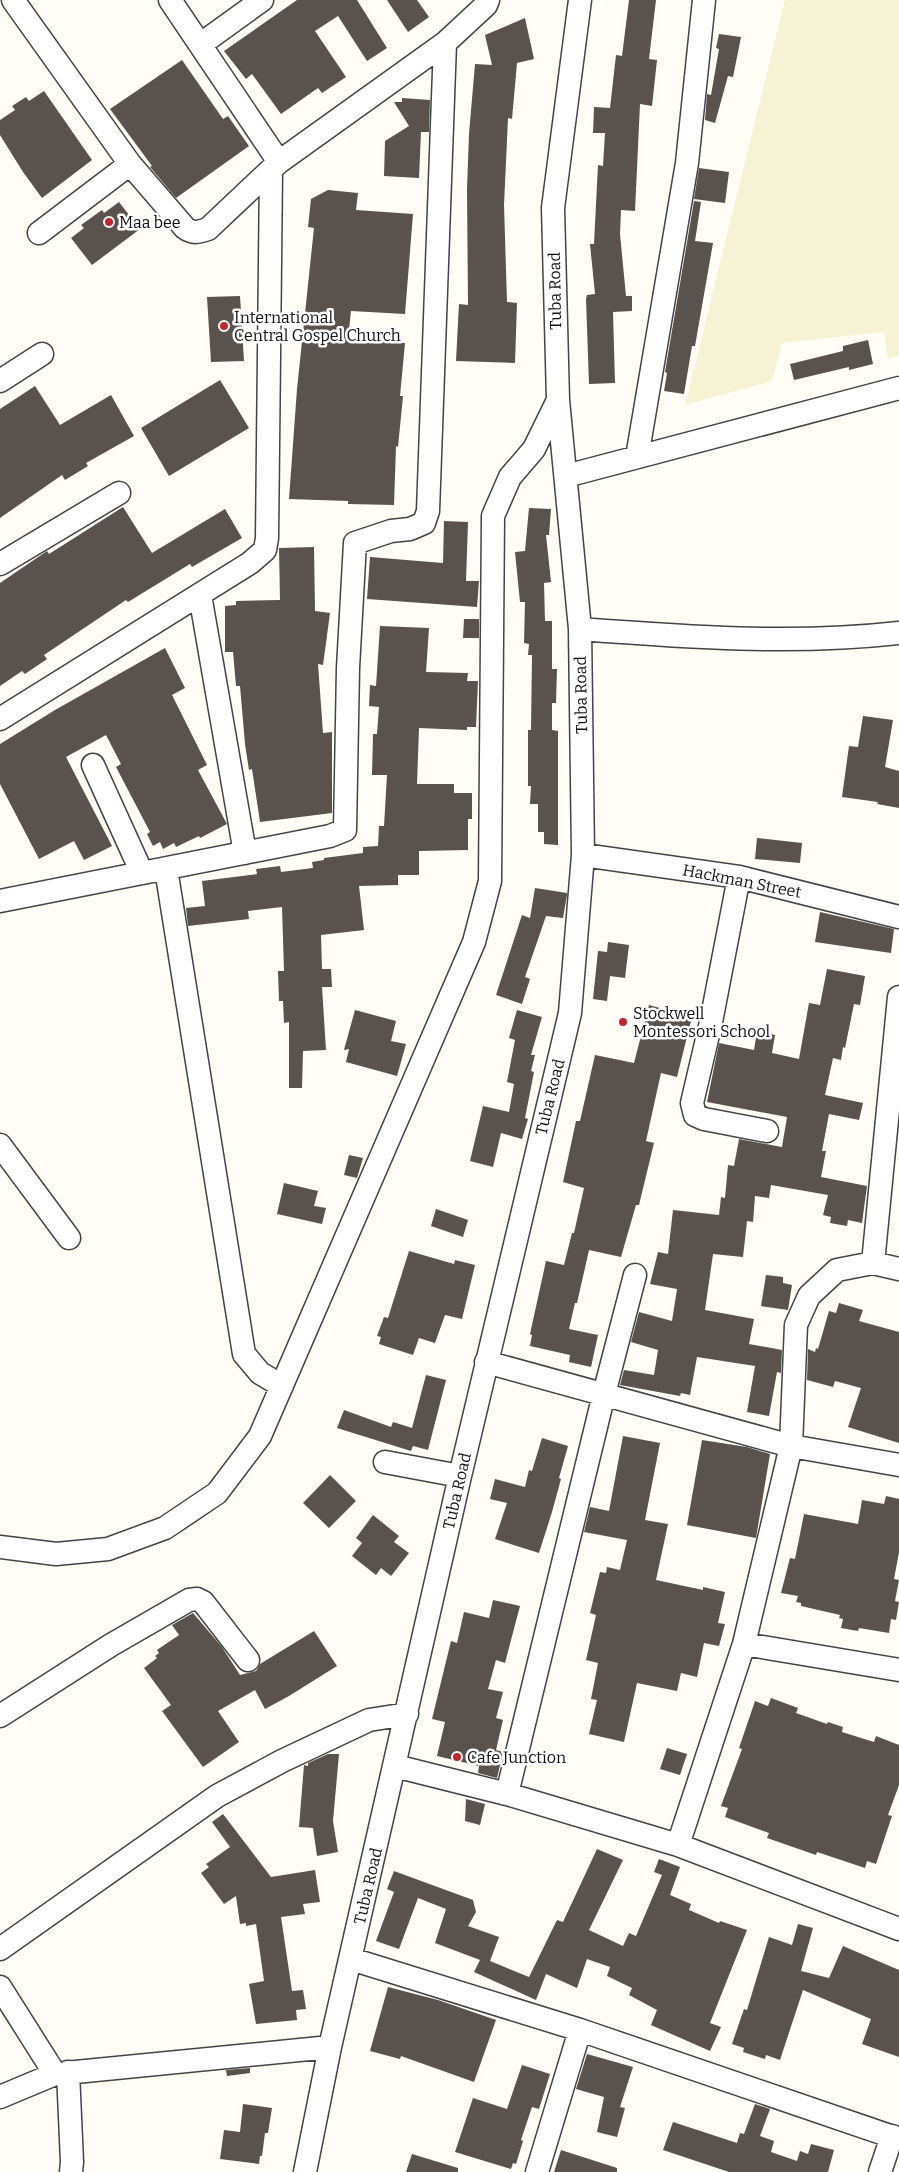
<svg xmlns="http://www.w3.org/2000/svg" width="899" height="2172" font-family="Bitter,serif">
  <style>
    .farmland { fill: #f6f3d4 }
    .building { fill: #5a524d }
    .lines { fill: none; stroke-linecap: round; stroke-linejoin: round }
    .minor-casing { stroke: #444; stroke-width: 25 }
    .minor { stroke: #fff; stroke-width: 22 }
    .poi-dot { fill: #c4262e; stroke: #fff; stroke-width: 2 }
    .labels { text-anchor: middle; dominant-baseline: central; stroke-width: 5; stroke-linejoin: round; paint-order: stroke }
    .poi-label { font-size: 16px; fill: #111; stroke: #fff; text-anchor: start }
    .street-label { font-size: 16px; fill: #111; stroke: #fff }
  </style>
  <rect width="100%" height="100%" fill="#fffdf5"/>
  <!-- farmland -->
  <path class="farmland" d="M785 0H899V356L888 359 884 332 782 343 772 381 685 405Z"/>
  <!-- building -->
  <path class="building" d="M297 0H357L387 48 367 61 338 16 315 31 346 77 322 93 318 88 281 114 252 74 246 79 224 51Z
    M387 0H417L429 17 408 32Z
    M629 0H656L649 59 657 60 652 106 640 104 635 211 621 210 620 234 626 296H632V311L613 312 615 383 589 384 586 299 587 295 595 294 590 244H594L598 165 603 166 605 133H593L594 107 610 108 616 55 622 56Z
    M525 18 534 59 517 63 512 119 508 118 504 205 507 302 517 303 515 363 456 361 459 304 468 305 467 189 469 134 475 64 492 65 485 35Z
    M719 34 741 37 733 77 728 76 715 123 705 120 707 94 711 95 719 49 716 48Z
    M182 60 223 119 228 116 249 146 176 198 150 167 152 166 110 109Z
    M44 91 92 160 42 198 23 172 0 135V120L15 110 12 106 26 97 29 101Z
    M402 98 430 100 429 132H421L419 178 384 176 385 141 409 126 394 102H402Z
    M699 168 729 172 725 203 694 199Z
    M328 190 358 193 356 210 413 214 405 314 351 311 348 339 405 343 400 396H403L398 447 396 446 394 505 348 504V501L289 499 297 389 314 228 308 227 311 199Z
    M694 201 701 202 695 241 713 243 695 346H692L684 394 664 391 667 373 665 372Z
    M119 202 140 229 92 265 71 238 84 228 81 225 102 210 104 213Z
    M240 296 244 361 211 362 207 297Z
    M868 340 873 364 849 370V367L794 380 790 364 843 351V346Z
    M220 380 249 428 169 476 141 428Z
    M35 386 60 425 111 395 134 436 86 463 88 466 65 480 62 475 0 518V409Z
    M123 507 152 553 225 509 242 538 192 567 190 564 128 602 126 600 44 655 47 659 25 674 22 671 0 686V583L47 551 49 554Z
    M529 508 551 509 549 535H546L551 582 544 583 545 621H552V669H557L556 703H552V730L558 731V845L544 844V832H538V804H530L531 786H528V730H531L532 655H528L529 644 524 643 525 602H520L515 552 525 551Z
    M444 521 468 522 466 581H479L477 607 367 599 370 557 443 563Z
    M314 547 315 611 330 613 323 665 318 664 323 733 332 732V813L260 822 252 769 249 770 245 744 240 686H236L233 652H225V606L236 605V601L280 600 279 548Z
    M464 619H479V638H463Z
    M380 626 429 628 426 672 468 673 467 681H478L476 727H467V730L419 728 417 784H454V793H472V819H468V850L419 851V875H398V885L359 886 364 930 321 935 322 969H331L332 987H322L326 1050 303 1051 302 1088H289V1022L284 1023 283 1001H279L278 971H284L282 907 248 911 249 919 188 926 186 908 205 906 202 881 257 874 256 869 280 866 281 872 313 868 312 862 324 860V858L363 853V847L378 846 379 826H384L387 775H372L373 734H377L379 707 369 706 370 685 376 686Z
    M165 648 185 688 172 695 207 765 198 770 227 824 200 838 199 836 176 847 174 843 163 849 160 842 153 846 147 834 150 832 116 767 121 764 106 735 66 757 112 846 84 860 74 841 39 859 0 784V744L55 710Z
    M863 716 893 720 885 767 899 771V808L877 804 878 802 842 797 849 746 858 747Z
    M757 838 802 843 800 863 755 859Z
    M535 888 567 893V895L563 918 546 916 525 977 530 979 522 1004 496 995 522 915 530 918Z
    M820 912 894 929 891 953 815 942Z
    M608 942 629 945 625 978 610 976 607 1001 593 999 598 951 607 952Z
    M827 969 865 976 860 1005 854 1004 845 1048 843 1047 841 1060 833 1058 825 1095 863 1103 859 1120 829 1114 822 1151H826L821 1177 867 1186 862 1223 848 1220 847 1226 830 1223 831 1217 823 1215 828 1195 771 1185 769 1198 755 1196 753 1222 747 1221 743 1257 713 1254 705 1310 754 1319 749 1344 782 1350 781 1373 777 1372 769 1416 747 1412 755 1366 697 1357 690 1395 681 1393 680 1396 620 1385 624 1370 654 1375 658 1350 631 1342 639 1312 672 1321 677 1289 650 1284 658 1252 668 1254 673 1210 719 1215 721 1197 725 1198 728 1165 734 1166 739 1139 782 1147 787 1117 707 1102 719 1043 754 1050 757 1031 775 1035 772 1053 799 1059 809 1003 820 1005Z
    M649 1005 692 1017 677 1077 661 1073 646 1141 654 1143 639 1205H636L621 1257 589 1250 577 1303H575L569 1329 598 1335 591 1367 569 1362 570 1355 530 1346 532 1335 530 1334 546 1261 564 1265 572 1233H574L584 1188 563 1182 576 1121H580L595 1055 634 1063Z
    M355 1010 396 1021 391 1041 406 1044 397 1076 346 1062 349 1049 344 1050Z
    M517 1010 542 1017 531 1055H535L531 1071 534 1072 525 1118 528 1119 522 1139 501 1133 493 1167 470 1161 483 1106 509 1112 514 1084 507 1082 515 1040 509 1038Z
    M349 1155 363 1158 357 1178 344 1175Z
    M284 1183 318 1191 314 1206 326 1208 322 1224 277 1214Z
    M436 1209 468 1220 463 1237 431 1226Z
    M409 1251 454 1264 455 1260 475 1265 462 1319 445 1315 435 1343 419 1338 413 1355 379 1344 381 1337 377 1336 384 1317 388 1318Z
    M766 1275 783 1277V1283L792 1285 788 1310 761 1306Z
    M839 1303 863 1310 859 1321 899 1332V1443L848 1427 861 1388 835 1381 833 1387 807 1380 808 1349 815 1352 816 1348 818 1349 829 1311 836 1313Z
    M426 1375 446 1380 428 1450 413 1446 411 1451 337 1428 344 1410 391 1427 393 1422 412 1428Z
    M623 1436 660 1443 645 1520 668 1524 656 1580 703 1590V1587L725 1592 718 1623 725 1624 719 1646 704 1643 697 1677 681 1673 677 1691 637 1683 624 1742 589 1734 597 1700 591 1699 598 1663 586 1660 596 1615 590 1613 600 1572 606 1573 607 1567 620 1570 627 1540 584 1532 590 1507 609 1511Z
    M542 1438 568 1446 559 1478 561 1479 552 1512 539 1553 495 1539 507 1503 490 1499 495 1479 525 1487 529 1470 532 1471Z
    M702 1440 747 1447 770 1454 756 1538 687 1525Z
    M330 1475 356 1501 329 1528 303 1503Z
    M886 1496 899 1499V1552L894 1579 899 1580 895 1601 899 1602 896 1620 891 1619 889 1633 859 1628 858 1631 841 1628 843 1619 839 1618 840 1615 801 1606V1603L796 1602 798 1596 781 1593 790 1558 795 1559 804 1514 858 1524 862 1500 884 1504Z
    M373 1515 399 1536 394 1542 409 1553 391 1576 381 1568 376 1575 352 1556 362 1543 356 1538Z
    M493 1600 520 1606 505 1663 496 1660 488 1689 503 1692 496 1718 503 1720 496 1750 503 1752 497 1778 478 1773 479 1766 437 1756 445 1722 432 1719 451 1641 457 1643 464 1612 489 1618Z
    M193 1613 222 1647 240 1675 256 1671 260 1664 314 1631 337 1666 289 1696 265 1709 255 1690 218 1711 239 1742 203 1767 162 1711 171 1705 144 1668 157 1658 155 1656 159 1653 157 1650 179 1635 172 1625Z
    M771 1698 798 1708 796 1713 827 1724 828 1722 843 1727 842 1732 874 1742 876 1736 899 1745V1785L888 1815 892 1816 876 1864 867 1861 865 1868 817 1852 816 1855 767 1838 769 1833 725 1817 728 1808 721 1806 742 1749 739 1748 755 1701 768 1706Z
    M667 1748 687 1754 680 1775 660 1769Z
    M328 1754H339L333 1821 338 1852 317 1856 313 1828 299 1827 304 1765 308 1766V1763Z
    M466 1799 485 1804 480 1825 465 1821Z
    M223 1814 271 1877 315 1870 320 1902 303 1904 305 1914 281 1917 292 1991 303 1990 306 2009 296 2010 297 2020 256 2024 249 1984 264 1981 256 1924 246 1926V1923L240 1924 236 1896 224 1904 201 1873 209 1867 206 1864 230 1847 212 1822Z
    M597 1849 623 1860 589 1930 623 1946 629 1933 636 1936 662 1875 654 1872 659 1859 680 1867 670 1895 691 1904 689 1910 719 1923 720 1921 747 1930 710 2023 721 2027 710 2051 651 2025 657 2010 629 1995 632 1988 607 1976 610 1967 587 1959 577 1988 546 1974 536 2000 474 1972 480 1960 435 1943 446 1909 418 1898 399 1949 376 1941 394 1892 387 1889 394 1871 473 1900 476 1912 468 1926 499 1937 490 1961 529 1977 557 1920 563 1922Z
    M798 1924 813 1928 801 1971 829 1978 843 1946 899 1970V2057L862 2044 871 2019 803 1990 780 2060 766 2055 765 2059 743 2052 744 2048 732 2044 744 2009 747 2010 769 1937 792 1945Z
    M388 1987 438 2000 496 2020 474 2082 401 2056 400 2059 370 2051Z
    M587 2054 633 2067 620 2107 625 2108 617 2137 597 2132 604 2097 576 2089Z
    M522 2065 550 2074 539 2109 532 2107 521 2140 523 2141 516 2164 513 2163 511 2169 455 2152 473 2098 507 2109Z
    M250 2068V2073L227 2076 226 2070Z
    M243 2104 272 2108 268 2133H265L262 2156H260L259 2164 220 2159 224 2130 240 2132Z
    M755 2104 770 2109 760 2136 774 2141 771 2152 797 2161 800 2151 808 2154 811 2144 834 2150 828 2172H729L663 2150 673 2122 737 2143 740 2133 744 2134Z
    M561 2150 617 2168V2172H554Z
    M412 2154 458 2168V2172H406Z"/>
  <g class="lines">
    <defs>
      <path id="minor" d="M13 0 130 164 185 228C193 234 199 232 208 229L279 162 445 43 486 5 488 0
        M170 0 279 162
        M201 44 262 0
        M39 233 130 164
        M0 381 42 354
        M637 457 687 163 704 0
        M566 476 899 388
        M0 564 119 493
        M200 595 245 853
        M580 629C686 637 793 645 899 633
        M0 719 250 563 265 550 267 538 271 170
        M93 765 142 873
        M583 855 739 877 899 917
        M166 869 244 1354 260 1373 282 1386
        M739 877 711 1022 692 1103 695 1115 704 1119 767 1131
        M0 901 330 836 345 830 348 668 355 543 391 531 410 529 424 523 428 511 445 43
        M0 1145 69 1238
        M873 1263 899 997
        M486 1362 791 1446 899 1465
        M385 1462 460 1476
        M0 1547 56 1554 108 1549 165 1528 217 1493 260 1436 474 942 490 881 493 516 510 477 534 449 558 400
        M744 1644 899 1670
        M0 1716 111 1645 189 1600 197 1599 203 1602 248 1660
        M395 1766 507 1794 678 1845 899 1929
        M507 1794 604 1394 635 1275
        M678 1845 744 1644 791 1446 796 1325 809 1296 837 1270 873 1263 899 1269
        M0 1949 217 1796 282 1761 369 1720 407 1714
        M351 1959 580 2030 899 2139
        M0 1987 55 2074
        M68 2072 72 2162 71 2172
        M0 2097 55 2074 330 2047
        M305 2172 330 2047 460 1476 570 1013 583 855 580 629 558 400 553 208 580 0
        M537 2172 580 2030
        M880 2172 892 2136"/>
    </defs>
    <!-- minor casing -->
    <use href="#minor" class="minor-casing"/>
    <!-- minor -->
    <use href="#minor" class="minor"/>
  </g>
  <!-- markers -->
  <g class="poi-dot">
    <circle cx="109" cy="222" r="5"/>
    <circle cx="224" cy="326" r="5"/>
    <circle cx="623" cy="1022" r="5"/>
    <circle cx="457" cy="1757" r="5"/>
  </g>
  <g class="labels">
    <!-- poi labels -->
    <g class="poi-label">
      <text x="119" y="222">Maa bee</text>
      <text x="234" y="317">International<tspan x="234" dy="18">Central Gospel Church</tspan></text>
      <text x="633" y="1013">Stockwell<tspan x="633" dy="18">Montessori School</tspan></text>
      <text x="467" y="1757">Cafe Junction</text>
    </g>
    <!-- street labels -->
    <g class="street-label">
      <text transform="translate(555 291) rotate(-91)">Tuba Road</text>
      <text transform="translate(581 695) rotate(-91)">Tuba Road</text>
      <text transform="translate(742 881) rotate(11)">Hackman Street</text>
      <text transform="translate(550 1097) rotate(-76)">Tuba Road</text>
      <text transform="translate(457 1491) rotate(-77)">Tuba Road</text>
      <text transform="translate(368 1886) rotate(-77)">Tuba Road</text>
    </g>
  </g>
</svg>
